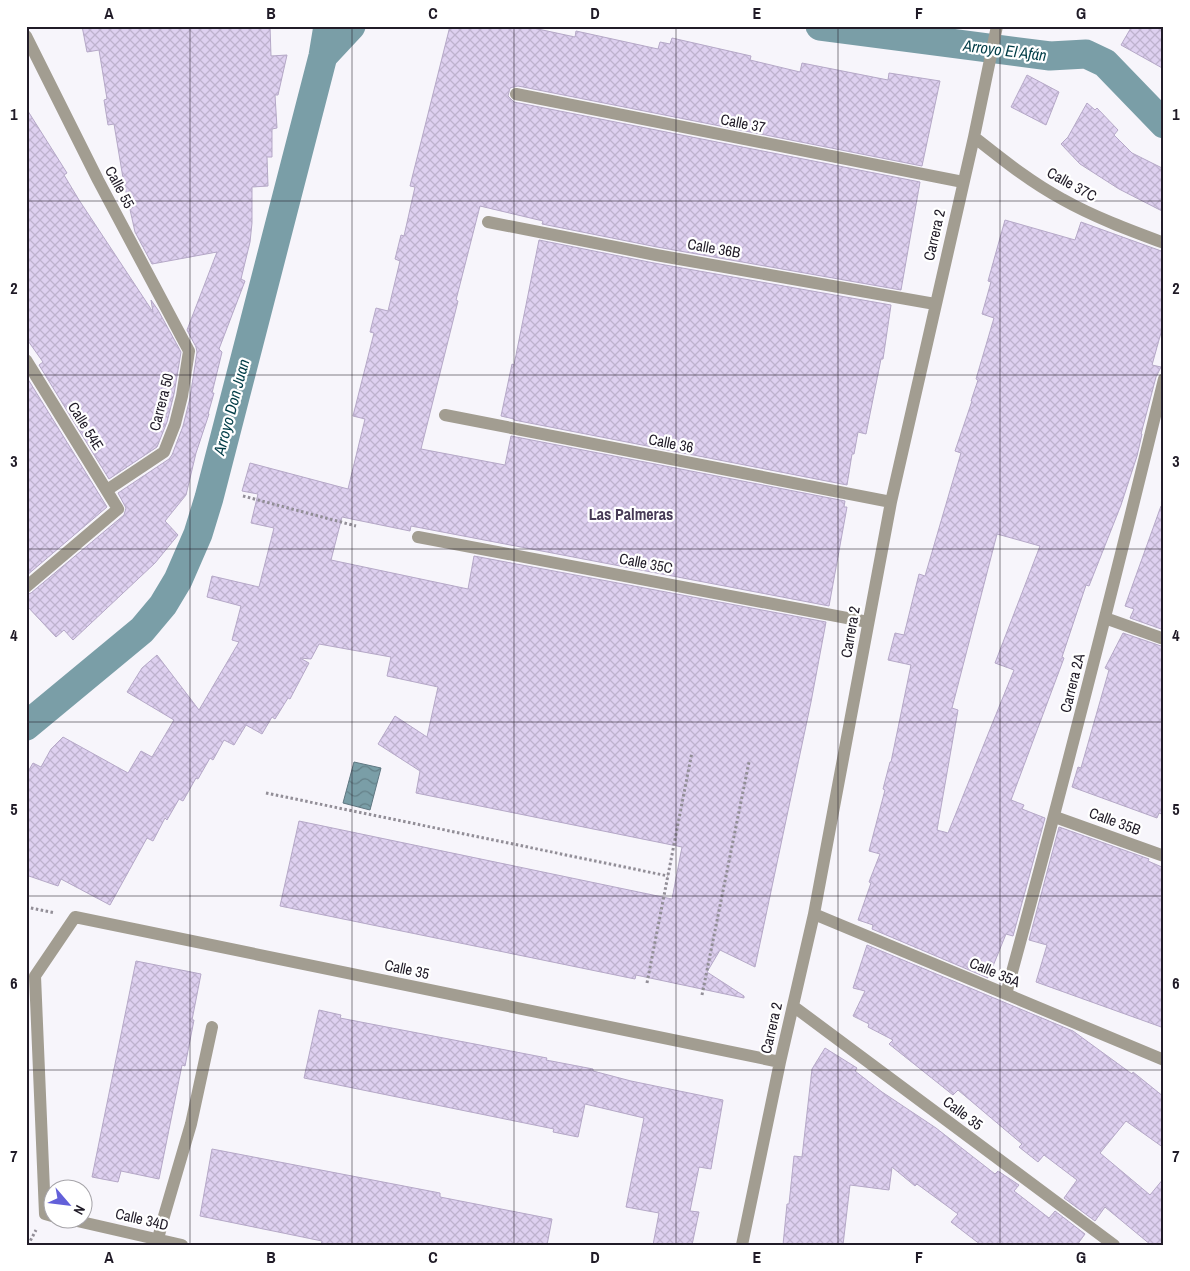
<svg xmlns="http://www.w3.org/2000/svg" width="1190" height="1271" font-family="'Archivo Narrow',sans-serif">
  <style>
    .water { fill: url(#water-waves); stroke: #5f7781 }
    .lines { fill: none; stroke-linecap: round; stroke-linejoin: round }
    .canal { stroke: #7a9ea7; stroke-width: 29 }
    .building { fill: url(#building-cross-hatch); stroke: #b5a8c7; fill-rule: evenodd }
    .path { stroke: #928e97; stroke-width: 3; stroke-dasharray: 2.5 2.5; stroke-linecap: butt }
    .minor { stroke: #a29d91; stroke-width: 12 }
    .grid { fill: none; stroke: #201b27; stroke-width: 1; stroke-opacity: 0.55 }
    .labels { text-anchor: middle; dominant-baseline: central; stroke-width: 4.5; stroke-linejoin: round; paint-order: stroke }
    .street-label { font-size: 15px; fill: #201b27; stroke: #fff }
    .water-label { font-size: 16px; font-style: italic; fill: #003c46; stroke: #fff }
    .neighbourhood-label { font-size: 16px; font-weight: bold; fill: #473b56; stroke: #fff }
    .neatline { fill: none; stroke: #201b27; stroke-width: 2 }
    .grid-label { font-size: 16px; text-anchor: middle; font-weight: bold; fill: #201b27 }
  </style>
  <defs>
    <pattern id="water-waves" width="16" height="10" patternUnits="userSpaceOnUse" patternTransform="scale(1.25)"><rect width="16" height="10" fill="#7a9ea7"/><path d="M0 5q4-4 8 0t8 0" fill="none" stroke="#648088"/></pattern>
    <pattern id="building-cross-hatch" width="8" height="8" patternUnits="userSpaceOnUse" patternTransform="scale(1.25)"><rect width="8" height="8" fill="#ded0f0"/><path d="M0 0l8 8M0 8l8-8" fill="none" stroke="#beb2ce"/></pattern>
  </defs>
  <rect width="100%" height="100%" fill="#f7f5fb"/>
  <!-- water -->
  <path class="water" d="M354 762 381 768 370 810 343 803Z"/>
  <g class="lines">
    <!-- canal -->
    <path class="canal" d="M820 26 1050 56 1086 54 1105 63 1164 124
      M323 56 351 26
      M26 726 142 630 163 605 178 580 198 534 209 498 323 56 328 26"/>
  </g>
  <!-- building -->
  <path class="building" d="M82 26H270L271 56 287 55 278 95H275L277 128 272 129V157H267L268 186 252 187V223L250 242 241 279 245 281 219 349 222 352 212 393H214L208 414H209L196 453 186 495 165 521 178 535 155 563 73 640 64 630 56 637 26 605V595L31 593 124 515 126 508 118 493 169 459 172 455 183 426 190 398 197 352 196 347 187 330 217 252 152 264 135 232 123 178 114 124 108 125 104 100 107 99 99 50 87 52Z
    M450 26H524L575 37 576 31 658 49 660 42 670 44 672 38 751 56 750 60 800 72 802 63 888 80 889 73 940 81 922 166 518 86 510 88 508 96 514 102 920 182 901 290 657 247 542 224 543 221 480 206 456 300 458 301 421 449 505 465 511 436 845 501 844 507H847L829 606 411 526 410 531 342 517 331 560 468 589 474 556 826 622 811 702 755 967 720 950 707 972 744 996V998L636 975 635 979 601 972 280 906 299 821 672 899 682 847 416 793 420 771 378 744 395 716 427 737 438 687 387 676 391 657 319 644 311 659 300 658 309 663 290 699 288 698 275 719 272 717 262 734 246 725 234 745 224 740 213 760 210 758 198 779 196 778 183 801 179 799 167 820 165 818 153 841 147 838 110 905 61 879 58 886 26 875V775L33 763 41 767 51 749 63 737 128 773 141 751 152 757 174 720 127 692 142 668 157 655 199 710 239 642 232 640 241 606 207 597 212 576 259 587 274 528 251 523 258 494 242 491 250 463 348 489 365 419 353 416 374 333 370 332 376 308 388 311 400 261 395 259 401 235 404 236 415 187 410 186Z
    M1132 26H1164V69L1121 45Z
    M1027 75 1059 92 1046 125 1011 107Z
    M1087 103 1095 110 1097 108 1118 130 1114 135 1132 153 1164 169V212L1119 189 1080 164 1061 144 1068 137Z
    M26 108 67 173 64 175 79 200 153 312 151 300 158 310 181 352 174 394 167 422 157 447 109 479 39 365 43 362 26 338Z
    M1005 220 1075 240 1081 222 1164 252V322L1152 365 1161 367 1156 377 1141 434H1142L1137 456 1121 505 1089 586 1086 585 1062 657 1064 658 1011 800 1024 805 1022 809 1045 818 1013 936 1006 934 993 966 977 962 991 971 988 978 872 929 873 925 858 920 871 883 869 882 880 854 869 851 885 790 883 789 890 762H891L911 665 888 660 895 633 904 635 919 574 925 576 961 453 955 451 972 401H971L978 380 976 379 994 318 982 314 991 282 988 281ZM997 534 1040 546 995 663 1014 670 948 833 937 830 958 710 952 708Z
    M539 240 654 263 891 305 883 359H881L866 434 858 432 854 454H852L847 485 514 420V419L501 416 512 364 514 365Z
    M26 376 107 507 26 576Z
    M1161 506 1164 507V630L1130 618 1134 609 1125 606Z
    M1123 633 1164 647V815L1159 813 1157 818 1072 787 1078 767 1081 768 1109 670 1105 668Z
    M1059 827 1149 859 1148 861 1164 868V1028L1036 982 1047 945 1029 940Z
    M867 945 1073 1031 1132 1074 1133 1072 1164 1097V1148L1126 1121 1100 1153 1150 1195 1164 1178V1245H1151L1105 1207 1095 1221 1064 1198 1077 1180 1044 1155 1038 1162 1019 1147 1022 1144 958 1090 953 1095 889 1044 893 1040 868 1027 869 1024 853 1016 865 991 853 988Z
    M136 961 201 974 192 1020H194L185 1066 182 1065 159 1179 121 1171 118 1182 92 1177Z
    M319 1010 341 1015 340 1018 547 1058 546 1060 593 1069V1071L631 1081 723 1100 711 1169 699 1167 690 1211 699 1212 692 1245H653L659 1213 626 1207 644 1118 585 1104 578 1137 553 1132 554 1129 304 1078Z
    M825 1048 857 1068 855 1071 882 1092 936 1128 995 1174 998 1171 1019 1185 1014 1191 1049 1218 1055 1211 1085 1234 1077 1245H981L951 1222 958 1214 917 1184 915 1186 892 1167 889 1190 850 1185 843 1245H783L787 1204H789L794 1156 802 1157 812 1069Z
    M212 1149 440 1193V1197L552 1219 547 1245H321L322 1241 200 1216Z"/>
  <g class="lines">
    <!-- path -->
    <path class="path" d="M243 496 356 526
      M266 793 668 876
      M26 907 55 913
      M647 983 692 752
      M702 995 749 762
      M28 1245 36 1230"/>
    <!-- minor -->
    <path class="minor" d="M26 36 98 180 189 351 182 396 175 424 164 452 107 490
      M516 94 963 182
      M974 137C1002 159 1030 182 1062 199 1094 217 1129 230 1164 243
      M488 222 656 255 935 304
      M26 360 118 509 26 587
      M445 415 891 502
      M418 537 868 622
      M1105 618 1164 639
      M1055 817 1164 856
      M814 914 1164 1060
      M1006 994C1062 790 1114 585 1164 379
      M793 1006 1114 1245
      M52 1216 45 1214 35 976 75 917 780 1062
      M64 1218 182 1245
      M158 1239 162 1223 191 1124 212 1027
      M742 1245 780 1062 814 914 891 502 974 137 997 26"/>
  </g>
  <!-- grid -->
  <path class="grid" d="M190 26V1245M352 26V1245M514 26V1245M676 26V1245M838 26V1245M1000 26V1245M26 201H1164M26 375H1164M26 549H1164M26 722H1164M26 896H1164M26 1070H1164"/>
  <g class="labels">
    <!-- street labels -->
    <g class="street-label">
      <text transform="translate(743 123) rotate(11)">Calle 37</text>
      <text transform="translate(1072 184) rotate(29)">Calle 37C</text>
      <text transform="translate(120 187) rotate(62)">Calle 55</text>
      <text transform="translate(934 235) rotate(-77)">Carrera 2</text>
      <text transform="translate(714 248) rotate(10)">Calle 36B</text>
      <text transform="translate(161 402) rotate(-76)">Carrera 50</text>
      <text transform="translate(86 426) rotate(58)">Calle 54E</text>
      <text transform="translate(671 443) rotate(11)">Calle 36</text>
      <text transform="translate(646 563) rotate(11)">Calle 35C</text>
      <text transform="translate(850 632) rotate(-80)">Carrera 2</text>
      <text transform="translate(1072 683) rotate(-76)">Carrera 2A</text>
      <text transform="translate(1115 821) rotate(20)">Calle 35B</text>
      <text transform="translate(407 969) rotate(12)">Calle 35</text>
      <text transform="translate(995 972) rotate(23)">Calle 35A</text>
      <text transform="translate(771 1028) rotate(-77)">Carrera 2</text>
      <text transform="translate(963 1113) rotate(37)">Calle 35</text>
      <text transform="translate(142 1219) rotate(13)">Calle 34D</text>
    </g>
    <!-- water labels -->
    <g class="water-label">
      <text transform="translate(1005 50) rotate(7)">Arroyo El Afán</text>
      <text transform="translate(231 407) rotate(-75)">Arroyo Don Juan</text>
    </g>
    <!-- neighbourhood labels -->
    <g class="neighbourhood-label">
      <text x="631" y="514">Las Palmeras</text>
    </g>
  </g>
  <!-- border -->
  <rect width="1190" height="1271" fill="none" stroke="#ffffff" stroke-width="55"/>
  <!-- north arrow -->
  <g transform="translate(68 1204) rotate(118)"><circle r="24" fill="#ffffff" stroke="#a6a4a9"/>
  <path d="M0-4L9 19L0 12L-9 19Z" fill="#6360d9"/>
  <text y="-8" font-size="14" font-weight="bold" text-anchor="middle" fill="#201b27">N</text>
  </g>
  <rect x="28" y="28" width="1134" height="1216" class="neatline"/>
  <g class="grid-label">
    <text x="109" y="19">A</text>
    <text x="271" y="19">B</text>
    <text x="433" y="19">C</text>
    <text x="595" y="19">D</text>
    <text x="757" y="19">E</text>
    <text x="919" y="19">F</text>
    <text x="1081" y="19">G</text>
    <text x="14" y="120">1</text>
    <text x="1176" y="120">1</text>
    <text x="14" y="294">2</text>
    <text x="1176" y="294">2</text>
    <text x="14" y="467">3</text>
    <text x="1176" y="467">3</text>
    <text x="14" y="641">4</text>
    <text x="1176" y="641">4</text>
    <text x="14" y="815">5</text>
    <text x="1176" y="815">5</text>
    <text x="14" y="989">6</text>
    <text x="1176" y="989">6</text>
    <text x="14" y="1162">7</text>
    <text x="1176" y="1162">7</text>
    <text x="109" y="1263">A</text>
    <text x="271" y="1263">B</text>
    <text x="433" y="1263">C</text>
    <text x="595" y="1263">D</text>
    <text x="757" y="1263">E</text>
    <text x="919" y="1263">F</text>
    <text x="1081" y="1263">G</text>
  </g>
</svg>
